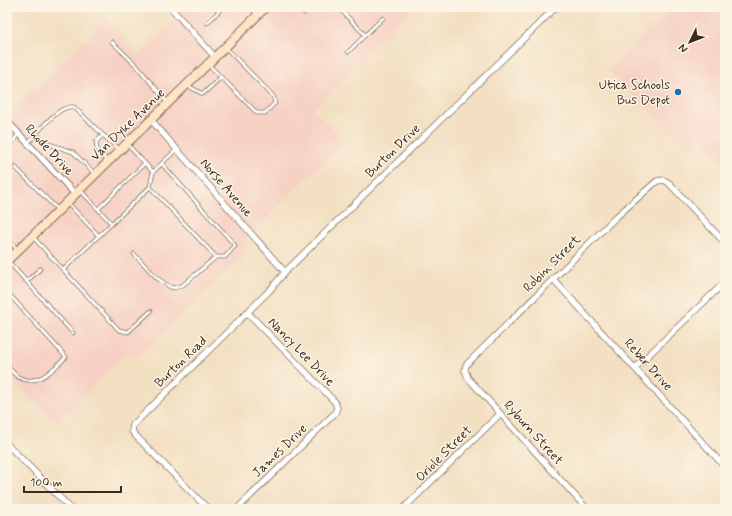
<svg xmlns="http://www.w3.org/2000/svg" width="732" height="516" font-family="Mynerve,sans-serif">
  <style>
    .built { fill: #f6d2c4 }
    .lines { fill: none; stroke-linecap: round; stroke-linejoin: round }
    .service-casing { stroke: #7b6957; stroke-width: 4.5 }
    .minor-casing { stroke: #7b6957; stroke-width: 7 }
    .secondary-casing { stroke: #7b6957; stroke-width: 10 }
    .service { stroke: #fff; stroke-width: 3 }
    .minor { stroke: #fff; stroke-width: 5.5 }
    .secondary { stroke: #ffe4c6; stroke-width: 8 }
    .poi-dot { fill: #1f6fb2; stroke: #fcf5e5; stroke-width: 1.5 }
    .labels { text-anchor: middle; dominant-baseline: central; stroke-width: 3; stroke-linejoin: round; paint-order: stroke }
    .poi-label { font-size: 13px; fill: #3b2a1e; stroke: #fcf5e5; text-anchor: end }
    .street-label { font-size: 13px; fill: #3b2a1e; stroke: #fcf5e5 }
  </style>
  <rect width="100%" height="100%" fill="#fcf5e5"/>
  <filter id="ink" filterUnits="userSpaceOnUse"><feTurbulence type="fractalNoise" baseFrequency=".025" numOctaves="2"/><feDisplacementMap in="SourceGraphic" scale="8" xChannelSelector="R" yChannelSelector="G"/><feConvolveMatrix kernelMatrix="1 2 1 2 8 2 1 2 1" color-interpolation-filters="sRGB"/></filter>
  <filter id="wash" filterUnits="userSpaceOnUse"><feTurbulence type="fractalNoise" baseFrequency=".012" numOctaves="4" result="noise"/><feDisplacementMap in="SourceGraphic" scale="16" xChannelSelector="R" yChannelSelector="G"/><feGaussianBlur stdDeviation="0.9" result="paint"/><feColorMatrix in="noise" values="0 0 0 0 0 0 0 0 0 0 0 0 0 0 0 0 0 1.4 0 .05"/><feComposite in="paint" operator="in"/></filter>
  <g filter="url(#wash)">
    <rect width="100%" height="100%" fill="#f3dfc1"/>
    <!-- built -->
    <path class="built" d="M170 7H412L313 110 345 141 243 241 251 248 136 359 128 351 57 425 7 375V116L106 19 138 55 179 16Z
      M673 7H725V165L700 137 687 149 608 70Z"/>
  </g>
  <g filter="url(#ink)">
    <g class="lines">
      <defs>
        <path id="service" d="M250 7 257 14
          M338 7 365 35
          M304 13 310 7
          M207 23 223 7
          M112 42 136 65 168 103
          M348 52 383 18
          M209 65 257 113H265L275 103 273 96 226 48
          M188 86 203 94 221 77
          M36 134 49 144 73 152 95 174
          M28 143C38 132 59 104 74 107L103 135
          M128 145 153 172 177 149
          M7 147 19 134
          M107 161 97 149 96 142 103 135 119 149
          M162 164 233 243 235 246 225 257H216
          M15 167 58 210
          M80 190 112 224
          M67 202 99 236
          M98 209 145 163
          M32 236 119 330 128 332 151 311
          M7 239 17 249
          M134 254 157 278 170 287 175 288 183 285 216 257 150 187
          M8 261 73 333
          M63 270 150 187 153 172
          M27 281 40 269
          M7 292 66 357C53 369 38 388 18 377 14 374 10 369 7 366
          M7 299V314"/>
        <path id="minor" d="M170 7 215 57
          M151 120 285 272
          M7 121 75 194
          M553 279 725 467
          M636 367 725 282
          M7 444 71 509
          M208 509 134 434 132 431 133 425 269 291 285 272 556 7
          M237 509 335 413 337 408 335 402 247 312
          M403 509 500 414
          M587 509 468 378 465 370 466 365 616 217 657 181 664 180 669 183 725 243"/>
        <path id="secondary" d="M7 261 266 7"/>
      </defs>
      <!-- service casing -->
      <use href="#service" class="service-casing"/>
      <!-- minor casing -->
      <use href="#minor" class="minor-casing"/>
      <!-- secondary casing -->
      <use href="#secondary" class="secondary-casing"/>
      <!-- service -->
      <use href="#service" class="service"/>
      <!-- minor -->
      <use href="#minor" class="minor"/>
      <!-- secondary -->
      <use href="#secondary" class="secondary"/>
    </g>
  </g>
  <!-- markers -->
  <circle class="poi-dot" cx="678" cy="92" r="4"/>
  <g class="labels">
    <!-- poi labels -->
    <g class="poi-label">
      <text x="670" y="85">Utica Schools<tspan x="670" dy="15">Bus Depot</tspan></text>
    </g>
    <!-- street labels -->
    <g class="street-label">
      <text transform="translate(128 125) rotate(-44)">Van Dyke Avenue</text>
      <text transform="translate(49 150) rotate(47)">Rhode Drive</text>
      <text transform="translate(393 151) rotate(-44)">Burton Drive</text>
      <text transform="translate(226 188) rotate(49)">Norse Avenue</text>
      <text transform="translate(552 264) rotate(-45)">Robin Street</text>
      <text transform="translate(301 352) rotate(46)">Nancy Lee Drive</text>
      <text transform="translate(181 362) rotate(-44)">Burton Road</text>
      <text transform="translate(648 365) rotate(48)">Reber Drive</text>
      <text transform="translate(533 433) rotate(48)">Ryburn Street</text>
      <text transform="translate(280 451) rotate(-44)">James Drive</text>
      <text transform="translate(444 454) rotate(-45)">Oriole Street</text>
    </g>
  </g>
  <!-- margin -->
  <rect width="732" height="516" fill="none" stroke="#fcf5e5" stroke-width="24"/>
  <!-- north arrow -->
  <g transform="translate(690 42) rotate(227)" stroke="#fcf5e5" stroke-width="3" paint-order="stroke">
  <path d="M0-3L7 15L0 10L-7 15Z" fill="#3b2a1e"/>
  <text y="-6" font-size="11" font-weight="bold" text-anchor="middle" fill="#3b2a1e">N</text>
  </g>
  <!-- scale -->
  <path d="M24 486v6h97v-6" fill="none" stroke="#3b2a1e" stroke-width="2"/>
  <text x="30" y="486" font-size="12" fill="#3b2a1e" stroke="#fcf5e5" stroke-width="3" paint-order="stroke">100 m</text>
</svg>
